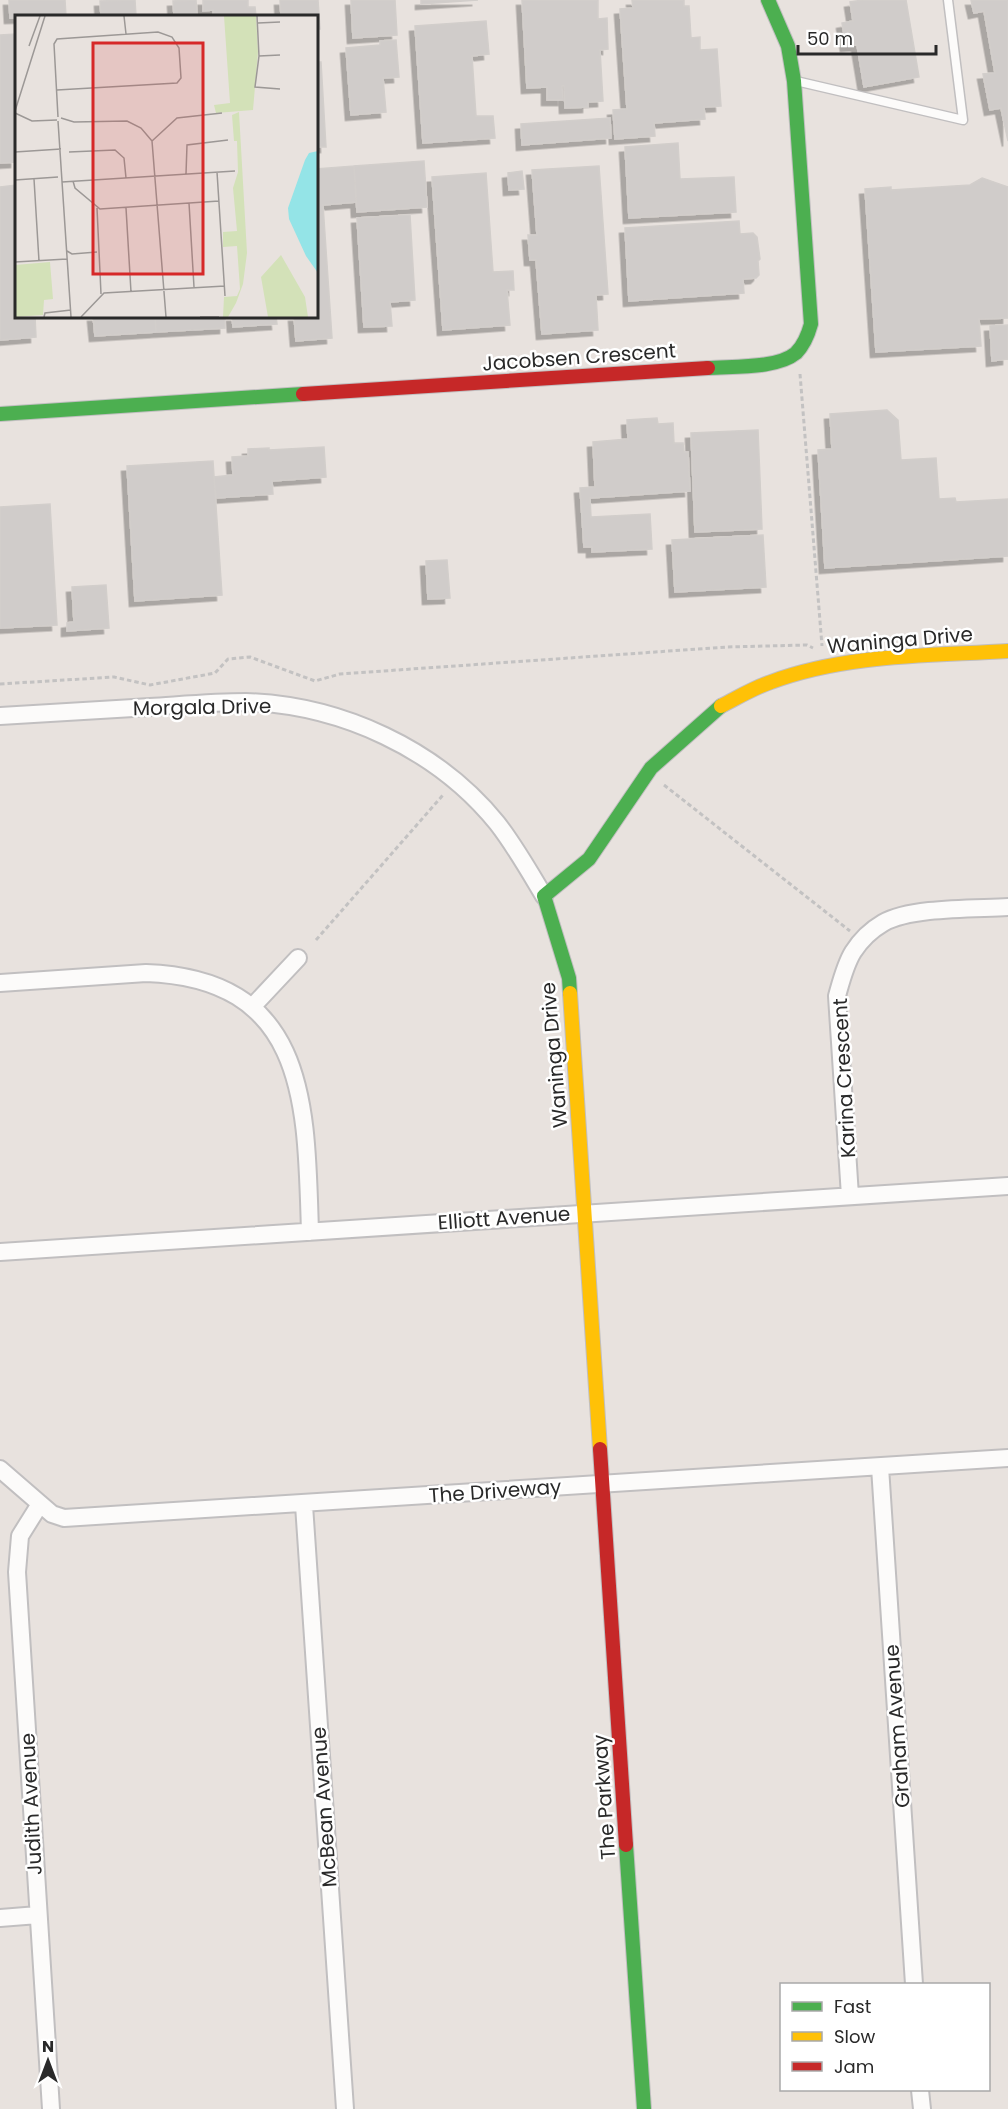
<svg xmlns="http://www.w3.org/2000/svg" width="1008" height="2109" font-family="Poppins,sans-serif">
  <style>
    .building { fill: #d0ccca; stroke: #d2cecb; stroke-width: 1.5; filter: url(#shadow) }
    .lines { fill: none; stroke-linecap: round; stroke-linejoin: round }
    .lane-casing { stroke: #c1bfc0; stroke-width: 11 }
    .street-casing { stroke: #c1bfc0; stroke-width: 20 }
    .fast-casing { stroke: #c1bfc0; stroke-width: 16 }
    .slow-casing { stroke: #c1bfc0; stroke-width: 16 }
    .jam-casing { stroke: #c1bfc0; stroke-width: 16 }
    .path { stroke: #c3c2c2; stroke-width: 3; stroke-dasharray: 4.5 3; stroke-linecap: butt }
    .lane { stroke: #fcfbfa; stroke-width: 8 }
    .street { stroke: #fcfbfa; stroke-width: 16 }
    .fast { stroke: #4caf50; stroke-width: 14 }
    .slow { stroke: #ffc107; stroke-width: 14 }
    .jam { stroke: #c62828; stroke-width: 14 }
    .labels { text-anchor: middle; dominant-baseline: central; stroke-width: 5; stroke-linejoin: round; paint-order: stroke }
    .street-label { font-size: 20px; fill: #292929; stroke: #fff }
    .inset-road { fill: none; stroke: #9c9896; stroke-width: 1.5 }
    .view { fill: #d62828; fill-opacity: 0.15; stroke: #d62828; stroke-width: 3 }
    .inset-edge { fill: none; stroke: #292929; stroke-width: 3 }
  </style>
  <defs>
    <filter id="shadow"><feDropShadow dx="-5.5" dy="5.5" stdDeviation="0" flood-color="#0004"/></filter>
  </defs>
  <rect width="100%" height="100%" fill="#e8e2de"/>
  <!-- building -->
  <path class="building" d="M9 0H65L66 16 10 18Z
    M135 0 136 16H101L100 1Z
    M196 0 197 16H174L173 1Z
    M203 0H248V7H255L256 16H213V10L203 11Z
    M280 0H318L320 29H316V16H281Z
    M351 0H395L397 35 353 38Z
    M421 0H478L421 4Z
    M522 0H598V19L607 18 608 49 600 50 603 101 588 102V107L565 108 564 86H562L563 100H547V87L527 88Z
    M632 0H684V6H689L691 38 700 37V50L717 49 721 106 704 107 705 119 654 123 655 136 615 139 613 110 627 109 620 9 633 8Z
    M863 0H906L919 77 864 87 857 45 846 46 842 23 853 21 850 2Z
    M971 0H1008V141L1001 108 990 110 983 74 995 73 984 11 974 13Z
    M486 21 489 54 472 56 476 116H493L495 138 423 143 415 26Z
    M16 34V162L0 163V35Z
    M396 40 399 77 383 78 386 112 351 115 346 48 380 45V41Z
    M316 62H321L326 147H316Z
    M610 118 611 138 522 145 521 124Z
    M678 143 680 179 734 177 736 212 629 218 625 147Z
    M424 161 427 207 357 212 354 166Z
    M354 166 356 202 323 205 332 338 296 341 294 316H316V169Z
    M599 166 608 294 596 295 598 330 542 334 536 260H530L528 235H537L532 170Z
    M522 171 524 189 509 190 508 173Z
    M486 173 493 272 513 271 514 290H507L510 325 443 330 432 177Z
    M982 178 1008 187V318L979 319 981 346 876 352 865 189 891 187V190L970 185Z
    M16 185V316H35L36 337 0 340V187Z
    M410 215 415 300 390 302 392 326 364 327 357 218Z
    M739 221 740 234 753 233 757 237 760 259 758 261 759 275 756 278 743 279 744 293 629 301 625 228Z
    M93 316H155L156 332 95 336Z
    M155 316H225V328L156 332Z
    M232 316H276L277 324 233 327Z
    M1008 325V359L992 361 990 326Z
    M887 410 898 420 901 460 936 458 939 499 955 498 956 502 1008 499V556L825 568 818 450 832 449 830 414Z
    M657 418 658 424 673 423 674 443H683L684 452H688L690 491 590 498 591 517 650 514 652 549 592 552V547H584L580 488 595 487 593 442 628 439 627 420Z
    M758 430 762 529 695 532 691 433Z
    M324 447 326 477 272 481 273 494 216 498 214 477 233 475 232 457 248 456V449L269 448V450Z
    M213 461 222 595 135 601 127 466Z
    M50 504 57 625 0 628V507Z
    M763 535 766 587 675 592 672 540Z
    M447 560 450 598 428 599 426 561Z
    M106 585 109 628 67 631V623L74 622 72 587Z"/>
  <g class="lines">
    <defs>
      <path id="lane" d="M796 81 963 120 948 0"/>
      <path id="street" d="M0 716C50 713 100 710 150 707 182 705 214 702 246 702 341 705 437 749 497 823 515 846 529 871 544 896
        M0 983 146 973C309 979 306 1106 310 1232
        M252 1007 298 958
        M850 1196 837 996C841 982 845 965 853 952 860 941 871 930 883 923 911 907 974 909 1008 907
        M0 1252 1008 1186
        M880 1467 914 1984
        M0 1469 52 1514 64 1518 1008 1458
        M40 1504 20 1536 17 1572 51 2109
        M304 1505 345 2109
        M0 1918 38 1915
        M920 2090 922 2109"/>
      <path id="fast" d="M708 368C732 366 777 369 796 353 804 345 808 335 811 324L794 81 788 46 768 0
        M0 414 303 394
        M570 993 569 978 544 896 589 859 651 768 721 706
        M626 1845 644 2109"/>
      <path id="slow" d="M721 706C737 698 753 688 771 682 846 654 928 656 1008 651
        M570 993 600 1449"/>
      <path id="jam" d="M303 394 708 368
        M600 1449 626 1845"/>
    </defs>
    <!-- lane casing -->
    <use href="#lane" class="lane-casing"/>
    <!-- street casing -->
    <use href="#street" class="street-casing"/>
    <!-- fast casing -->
    <use href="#fast" class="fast-casing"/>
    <!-- slow casing -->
    <use href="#slow" class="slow-casing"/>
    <!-- jam casing -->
    <use href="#jam" class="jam-casing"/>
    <!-- path -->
    <path class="path" d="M800 374 822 646
      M0 684 114 677 150 685 215 673 228 659 250 657 315 681 340 674 727 647 807 645 813 648
      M664 785 850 931
      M316 940 443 795"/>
    <!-- lane -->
    <use href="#lane" class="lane"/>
    <!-- street -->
    <use href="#street" class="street"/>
    <!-- fast -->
    <use href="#fast" class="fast"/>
    <!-- slow -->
    <use href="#slow" class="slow"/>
    <!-- jam -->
    <use href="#jam" class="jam"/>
  </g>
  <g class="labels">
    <!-- street labels -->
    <g class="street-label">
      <text transform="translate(579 357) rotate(-4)">Jacobsen Crescent</text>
      <text transform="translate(900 640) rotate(-5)">Waninga Drive</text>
      <text transform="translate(202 707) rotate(-1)">Morgala Drive</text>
      <text transform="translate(554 1055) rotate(-95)">Waninga Drive</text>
      <text transform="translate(844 1078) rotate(-93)">Karina Crescent</text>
      <text transform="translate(504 1218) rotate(-4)">Elliott Avenue</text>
      <text transform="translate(495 1491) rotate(-4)">The Driveway</text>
      <text transform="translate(897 1726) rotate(-94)">Graham Avenue</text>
      <text transform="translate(604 1797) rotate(-94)">The Parkway</text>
      <text transform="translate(31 1804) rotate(-93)">Judith Avenue</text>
      <text transform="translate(324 1807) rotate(-94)">McBean Avenue</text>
    </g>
  </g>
  <!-- overview -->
  <g transform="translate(15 15)">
    <rect width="303" height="303" fill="#e8e2de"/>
    <path d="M209 1H241L243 37 238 95 201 98 199 90 215 88ZM224 97 232 238 228 269 221 288 213 302H208L209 282 222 281 225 274 222 231 208 232V217L222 216 218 173 223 157 222 126H219L217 100ZM266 240 290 282 293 302H253L246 262ZM35 247 38 284 29 285 28 300 0 302V250Z" fill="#d3e1b8"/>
    <path d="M303 136V258L291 241 274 204 273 193 290 145 294 138Z" fill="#94e4e7"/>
    <path class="inset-road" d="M109 1 111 19M242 1 244 41 240 72 265 74M243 8 265 7M14 31 25 1M244 41 265 40M42 75 162 68 166 63 164 33 157 22 143 17 42 24 39 29 43 102M0 96 30 1M0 98 17 106 42 105M46 103 59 107 112 106 126 113 137 126M43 106 56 302M0 137 46 134M54 137 100 135 109 143 111 163M202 157 210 281M171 159 172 130 213 125M19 164 24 246M0 165 43 162M58 166 60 173 85 194 204 186M47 167 220 156M174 188 179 272M82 193 86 279M111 193 116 277M52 236 57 239 82 237M0 247 52 244M29 302 30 298 56 295M66 302 89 278 210 271M151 302 137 126 162 103 207 98M185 302H204"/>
    <path class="view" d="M78 28H188V259H78Z"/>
    <rect width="303" height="303" class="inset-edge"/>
  </g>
  <!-- legend -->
  <rect x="780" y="1983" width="210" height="108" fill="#ffffff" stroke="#a9a9a9" stroke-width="1.5"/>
  <rect x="792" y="2002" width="30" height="9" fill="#4caf50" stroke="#a9a9a9" stroke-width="1.5"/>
  <text x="834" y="2013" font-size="18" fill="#292929">Fast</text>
  <rect x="792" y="2032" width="30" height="9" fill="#ffc107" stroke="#a9a9a9" stroke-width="1.5"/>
  <text x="834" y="2043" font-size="18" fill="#292929">Slow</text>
  <rect x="792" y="2062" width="30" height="9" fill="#c62828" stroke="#a9a9a9" stroke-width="1.5"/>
  <text x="834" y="2073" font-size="18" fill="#292929">Jam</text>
  <!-- north arrow -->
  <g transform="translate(48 2061)" stroke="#ffffff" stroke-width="4.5" paint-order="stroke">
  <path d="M0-4.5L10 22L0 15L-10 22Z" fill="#292929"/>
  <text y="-9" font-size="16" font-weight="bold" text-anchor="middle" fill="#292929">N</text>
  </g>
  <!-- scale -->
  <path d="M798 45v9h138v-9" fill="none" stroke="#292929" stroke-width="3"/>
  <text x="807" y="45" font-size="18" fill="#292929" stroke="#ffffff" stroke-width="4.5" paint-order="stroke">50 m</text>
</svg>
